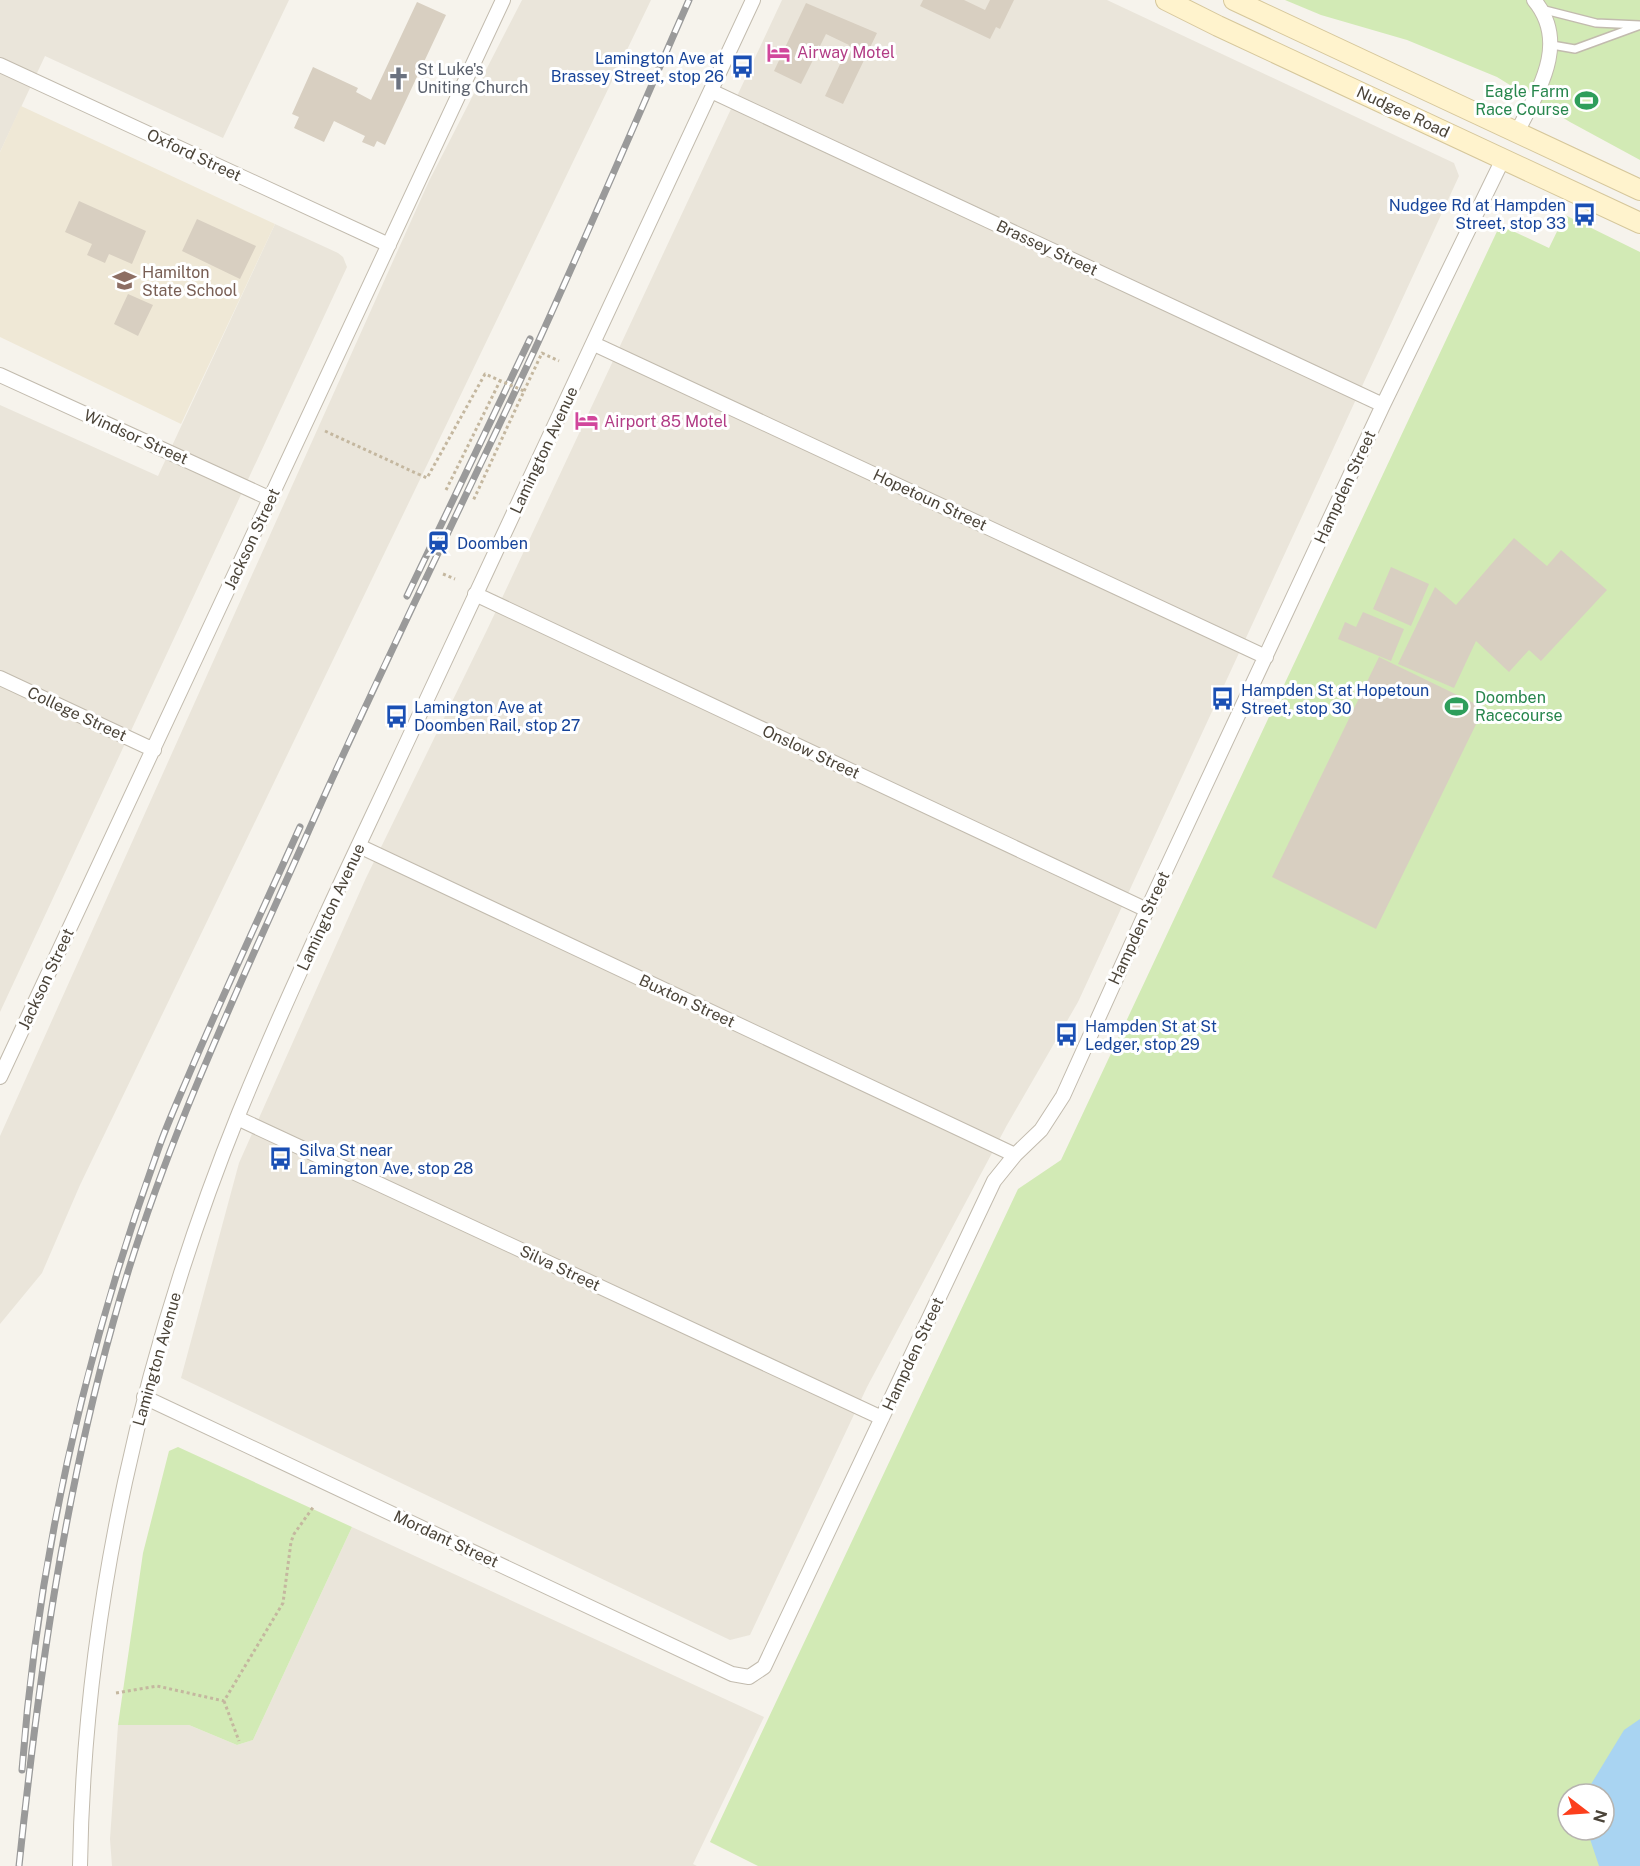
<svg xmlns="http://www.w3.org/2000/svg" width="1640" height="1866" font-family="'Public Sans',sans-serif">
  <style>
    .residential { fill: #eae5da }
    .education { fill: #efe8d6 }
    .green { fill: #d2eab5; fill-rule: evenodd }
    .water { fill: #a9d4f2 }
    .building { fill: #d8cfc1 }
    .lines { fill: none; stroke-linecap: round; stroke-linejoin: round }
    .lane-casing { stroke: #c2bbae; stroke-width: 10 }
    .street-casing { stroke: #c2bbae; stroke-width: 16 }
    .secondary-casing { stroke: #d6c79b; stroke-width: 22 }
    .path { stroke: #c4b79f; stroke-width: 3; stroke-dasharray: 3 3; stroke-linecap: butt }
    .lane { stroke: #fff; stroke-width: 7 }
    .street { stroke: #fff; stroke-width: 14 }
    .secondary { stroke: #fff3cd; stroke-width: 20 }
    .rail-casing { stroke: #9a9a9a; stroke-width: 7 }
    .rail { stroke: #fff; stroke-width: 4.5; stroke-dasharray: 14; stroke-linecap: butt }
    .path-bridge { stroke: #c4b79f; stroke-width: 3; stroke-dasharray: 3 3; stroke-linecap: butt }
    .labels { text-anchor: middle; dominant-baseline: central; stroke-width: 6; stroke-linejoin: round; paint-order: stroke }
    .hotel-label { font-size: 16px; fill: #b23c85; stroke: #fff; text-anchor: start }
    .transit-label { font-size: 16px; fill: #164399; stroke: #fff; text-anchor: start }
    .worship-label { font-size: 16px; fill: #5b616d; stroke: #fff; text-anchor: start }
    .leisure-label { font-size: 16px; fill: #27864d; stroke: #fff; text-anchor: end }
    .street-label { font-size: 16px; fill: #4b4439; stroke: #fff }
    .education-label { font-size: 16px; fill: #785e54; stroke: #fff; text-anchor: start }
  </style>
  <rect width="100%" height="100%" fill="#f6f3ec"/>
  <!-- residential -->
  <path class="residential" d="M0 0H289L223 138 45 56 0 152Z
    M522 0H651L80 1185 42 1273 0 1324V1136L429 181Z
    M782 0H1107L1454 163 1459 176 1078 1002 1007 1125 867 1387 750 1635 730 1640 181 1378 239 1163 366 878 487 630Z
    M275 224 338 253 343 257 347 267 0 1012V405L158 476Z
    M352 1527 764 1717 693 1864 697 1866H112L110 1839 118 1725H189L237 1745 253 1740Z"/>
  <!-- education -->
  <path class="education" d="M21 106 275 224 181 424 0 337V152Z"/>
  <!-- green -->
  <path class="green" d="M1285 0H1640V160L1570 122 1497 77 1407 40 1321 15Z
    M1565 215 1640 252V1866H758L710 1842 1018 1189 1061 1160 1500 225 1549 248ZM1568 1794H1604V1830H1568Z
    M178 1447 352 1527 253 1740 237 1745 189 1725H118L143 1553 169 1451Z"/>
  <!-- water -->
  <path class="water" d="M1640 1719V1866H1599L1587 1830H1604V1794H1585L1624 1730Z"/>
  <!-- building -->
  <path class="building" d="M923 0H964L985 10 990 0H1014L1000 29 996 27 990 39 920 6Z
    M417 2 446 15 385 145 377 141 374 147 362 142 365 136 334 121 324 142 294 128 299 117 292 114 313 67 358 88 356 92 371 100Z
    M806 3 877 33 843 104 825 96 849 45 826 34 801 84 774 71Z
    M79 201 146 231 132 264 109 254 105 263 87 255 92 244 65 232Z
    M197 219 256 246 240 279 182 251Z
    M128 294 153 305 138 336 114 324Z
    M1514 538 1547 566 1561 550 1607 590 1541 661 1529 650 1509 672 1476 641 1454 688 1398 664 1435 587 1456 605Z
    M1391 567 1429 584 1411 626 1373 609Z
    M1363 612 1404 629 1391 661 1338 639 1345 622 1356 627Z
    M1379 657 1484 708 1376 929 1272 877Z"/>
  <g class="lines">
    <defs>
      <path id="lane" d="M1541 9 1596 23 1640 25
        M1552 45 1575 49 1638 26"/>
      <path id="street" d="M0 65 389 245
        M711 91 1383 405
        M1517 132C1538 91 1570 43 1534 0
        M594 344 1266 657
        M0 375 271 499
        M475 594 1147 910
        M0 678 154 750
        M359 846 1015 1155
        M0 1077 503 0
        M237 1118 882 1418
        M144 1397 732 1674 749 1677 764 1667 994 1181 1015 1155 1041 1130 1063 1096 1147 910 1383 405 1503 159
        M80 1866C84 1608 143 1351 239 1113 292 983 354 856 413 729 526 485 641 243 753 0"/>
      <path id="secondary" d="M1166 0 1218 26 1640 223
        M1234 0 1640 190"/>
    </defs>
    <!-- lane casing -->
    <use href="#lane" class="lane-casing"/>
    <!-- street casing -->
    <use href="#street" class="street-casing"/>
    <!-- secondary casing -->
    <use href="#secondary" class="secondary-casing"/>
    <!-- path -->
    <path class="path" d="M524 391 542 353 559 361
      M325 431 418 474
      M446 490 500 381
      M443 574 455 579
      M116 1693 157 1686 224 1701 283 1603 291 1542 294 1534 314 1506
      M224 1701 239 1741"/>
    <!-- lane -->
    <use href="#lane" class="lane"/>
    <!-- street -->
    <use href="#street" class="street"/>
    <!-- secondary -->
    <use href="#secondary" class="secondary"/>
    <defs>
      <path id="rail" d="M407 596 530 339
        M22 1770C38 1556 85 1352 158 1150 167 1124 179 1098 190 1072 225 990 263 909 300 827
        M19 1866C38 1683 63 1501 113 1323 159 1155 234 998 305 839 378 674 459 512 535 349 588 233 638 116 689 0"/>
    </defs>
    <!-- rail casing -->
    <use href="#rail" class="rail-casing"/>
    <!-- rail -->
    <use href="#rail" class="rail"/>
    <!-- path-bridge -->
    <path class="path-bridge" d="M418 474 427 478 485 374 524 391 473 501"/>
  </g>
  <!-- icons -->
  <defs>
    <symbol id="hotel-bare" viewBox="-9 -9 18 18"><path d="M-6-4.5h1.5V1H6V5H4.5V3h-9V5H-6ZM-4 0a1.8 1.8 0 1 1 3.6 0ZM.5 0V-2.5h3Q6-2.5 6 0Z" fill="#d1479c" stroke="#fff" stroke-width="2.5" paint-order="stroke"/></symbol>
    <symbol id="bus-bare" viewBox="-9 -9 18 18"><path d="M-5-6H5V4H4V6H2V4H-2V6H-4V4H-5ZM-3.5-4V0h7V-4ZM-3.5 1.2v1.5H-2V1.2ZM2 1.2v1.5H3.5V1.2Z" fill="#1a4fb4" stroke="#fff" stroke-width="2.5" paint-order="stroke"/></symbol>
    <symbol id="church-bare" viewBox="-9 -9 18 18"><path d="M-1.2-6h2.4v3.5h3.3v2.4h-3.3V6h-2.4V-.1h-3.3v-2.4h3.3Z" fill="#6b7280" stroke="#fff" stroke-width="2.5" paint-order="stroke"/></symbol>
    <symbol id="stadium-bare" viewBox="-9 -9 18 18"><path d="M0-5a6.5 5 0 1 0 0 10a6.5 5 0 1 0 0-10ZM-3.5-1.8h7v3.6h-7Z" fill="#2e9e5b" stroke="#fff" stroke-width="2.5" paint-order="stroke"/></symbol>
    <symbol id="school-bare" viewBox="-9 -9 18 18"><path d="M0-5L7-2L0 1L-7-2ZM-4 1L0 2.5L4 1V4Q0 6-4 4Z" fill="#8d6e63" stroke="#fff" stroke-width="2.5" paint-order="stroke"/></symbol>
    <symbol id="station-bare" viewBox="-9 -9 18 18"><path d="M-3-6H3Q5-6 5-4V2Q5 4 3 4L4.5 6H3L1.5 4h-3L-3 6H-4.5L-3 4Q-5 4-5 2V-4Q-5-6-3-6ZM-3.5-4v3h7v-3ZM-3.5 1v1.5H-2V1ZM2 1v1.5H3.5V1Z" fill="#1a4fb4" stroke="#fff" stroke-width="2.5" paint-order="stroke"/></symbol>
  </defs>
  <g fill-rule="evenodd">
    <use href="#hotel-bare" x="762" y="36" width="33" height="33"/>
    <use href="#bus-bare" x="726" y="50" width="33" height="33"/>
    <use href="#church-bare" x="382" y="62" width="33" height="33"/>
    <use href="#stadium-bare" x="1570" y="84" width="33" height="33"/>
    <use href="#bus-bare" x="1568" y="198" width="33" height="33"/>
    <use href="#school-bare" x="108" y="264" width="33" height="33"/>
    <use href="#hotel-bare" x="570" y="404" width="33" height="33"/>
    <use href="#station-bare" x="422" y="526" width="33" height="33"/>
    <use href="#bus-bare" x="1206" y="682" width="33" height="33"/>
    <use href="#stadium-bare" x="1440" y="690" width="33" height="33"/>
    <use href="#bus-bare" x="380" y="700" width="33" height="33"/>
    <use href="#bus-bare" x="1050" y="1018" width="33" height="33"/>
    <use href="#bus-bare" x="264" y="1142" width="33" height="33"/>
  </g>
  <g class="labels">
    <!-- hotel labels -->
    <g class="hotel-label">
      <text x="797" y="52">Airway Motel</text>
      <text x="604" y="421">Airport 85 Motel</text>
    </g>
    <!-- transit labels -->
    <g class="transit-label">
      <text x="724" y="58" text-anchor="end">Lamington Ave at<tspan x="724" dy="18">Brassey Street, stop 26</tspan></text>
      <text x="1566" y="205" text-anchor="end">Nudgee Rd at Hampden<tspan x="1566" dy="18">Street, stop 33</tspan></text>
      <text x="457" y="543">Doomben</text>
      <text x="1241" y="690">Hampden St at Hopetoun<tspan x="1241" dy="18">Street, stop 30</tspan></text>
      <text x="414" y="707">Lamington Ave at<tspan x="414" dy="18">Doomben Rail, stop 27</tspan></text>
      <text x="1085" y="1026">Hampden St at St<tspan x="1085" dy="18">Ledger, stop 29</tspan></text>
      <text x="299" y="1150">Silva St near<tspan x="299" dy="18">Lamington Ave, stop 28</tspan></text>
    </g>
    <!-- worship labels -->
    <g class="worship-label">
      <text x="417" y="69">St Luke's<tspan x="417" dy="18">Uniting Church</tspan></text>
    </g>
    <!-- leisure labels -->
    <g class="leisure-label">
      <text x="1569" y="91">Eagle Farm<tspan x="1569" dy="18">Race Course</tspan></text>
      <text x="1475" y="697" text-anchor="start">Doomben<tspan x="1475" dy="18">Racecourse</tspan></text>
    </g>
    <!-- street labels -->
    <g class="street-label">
      <text transform="translate(1403 112) rotate(25)">Nudgee Road</text>
      <text transform="translate(194 155) rotate(25)">Oxford Street</text>
      <text transform="translate(1047 248) rotate(25)">Brassey Street</text>
      <text transform="translate(136 437) rotate(24)">Windsor Street</text>
      <text transform="translate(544 450) rotate(-65)">Lamington Avenue</text>
      <text transform="translate(1345 487) rotate(-65)">Hampden Street</text>
      <text transform="translate(930 500) rotate(25)">Hopetoun Street</text>
      <text transform="translate(252 539) rotate(-65)">Jackson Street</text>
      <text transform="translate(77 714) rotate(25)">College Street</text>
      <text transform="translate(811 752) rotate(25)">Onslow Street</text>
      <text transform="translate(331 907) rotate(-65)">Lamington Avenue</text>
      <text transform="translate(1139 928) rotate(-65)">Hampden Street</text>
      <text transform="translate(46 979) rotate(-65)">Jackson Street</text>
      <text transform="translate(687 1001) rotate(25)">Buxton Street</text>
      <text transform="translate(560 1268) rotate(25)">Silva Street</text>
      <text transform="translate(913 1354) rotate(-65)">Hampden Street</text>
      <text transform="translate(157 1359) rotate(-74)">Lamington Avenue</text>
      <text transform="translate(446 1539) rotate(25)">Mordant Street</text>
    </g>
    <!-- education labels -->
    <g class="education-label">
      <text x="142" y="272">Hamilton<tspan x="142" dy="18">State School</tspan></text>
    </g>
  </g>
  <!-- north arrow -->
  <g transform="translate(1586 1812) rotate(107)"><circle r="28" fill="#ffffff" stroke="#b7b4b0" stroke-width="1.5"/>
  <path d="M0-4.5L10 22L0 15L-10 22Z" fill="#fc3f1d"/>
  <text y="-9" font-size="16" font-weight="bold" text-anchor="middle" fill="#4b4439">N</text>
  </g>
</svg>
